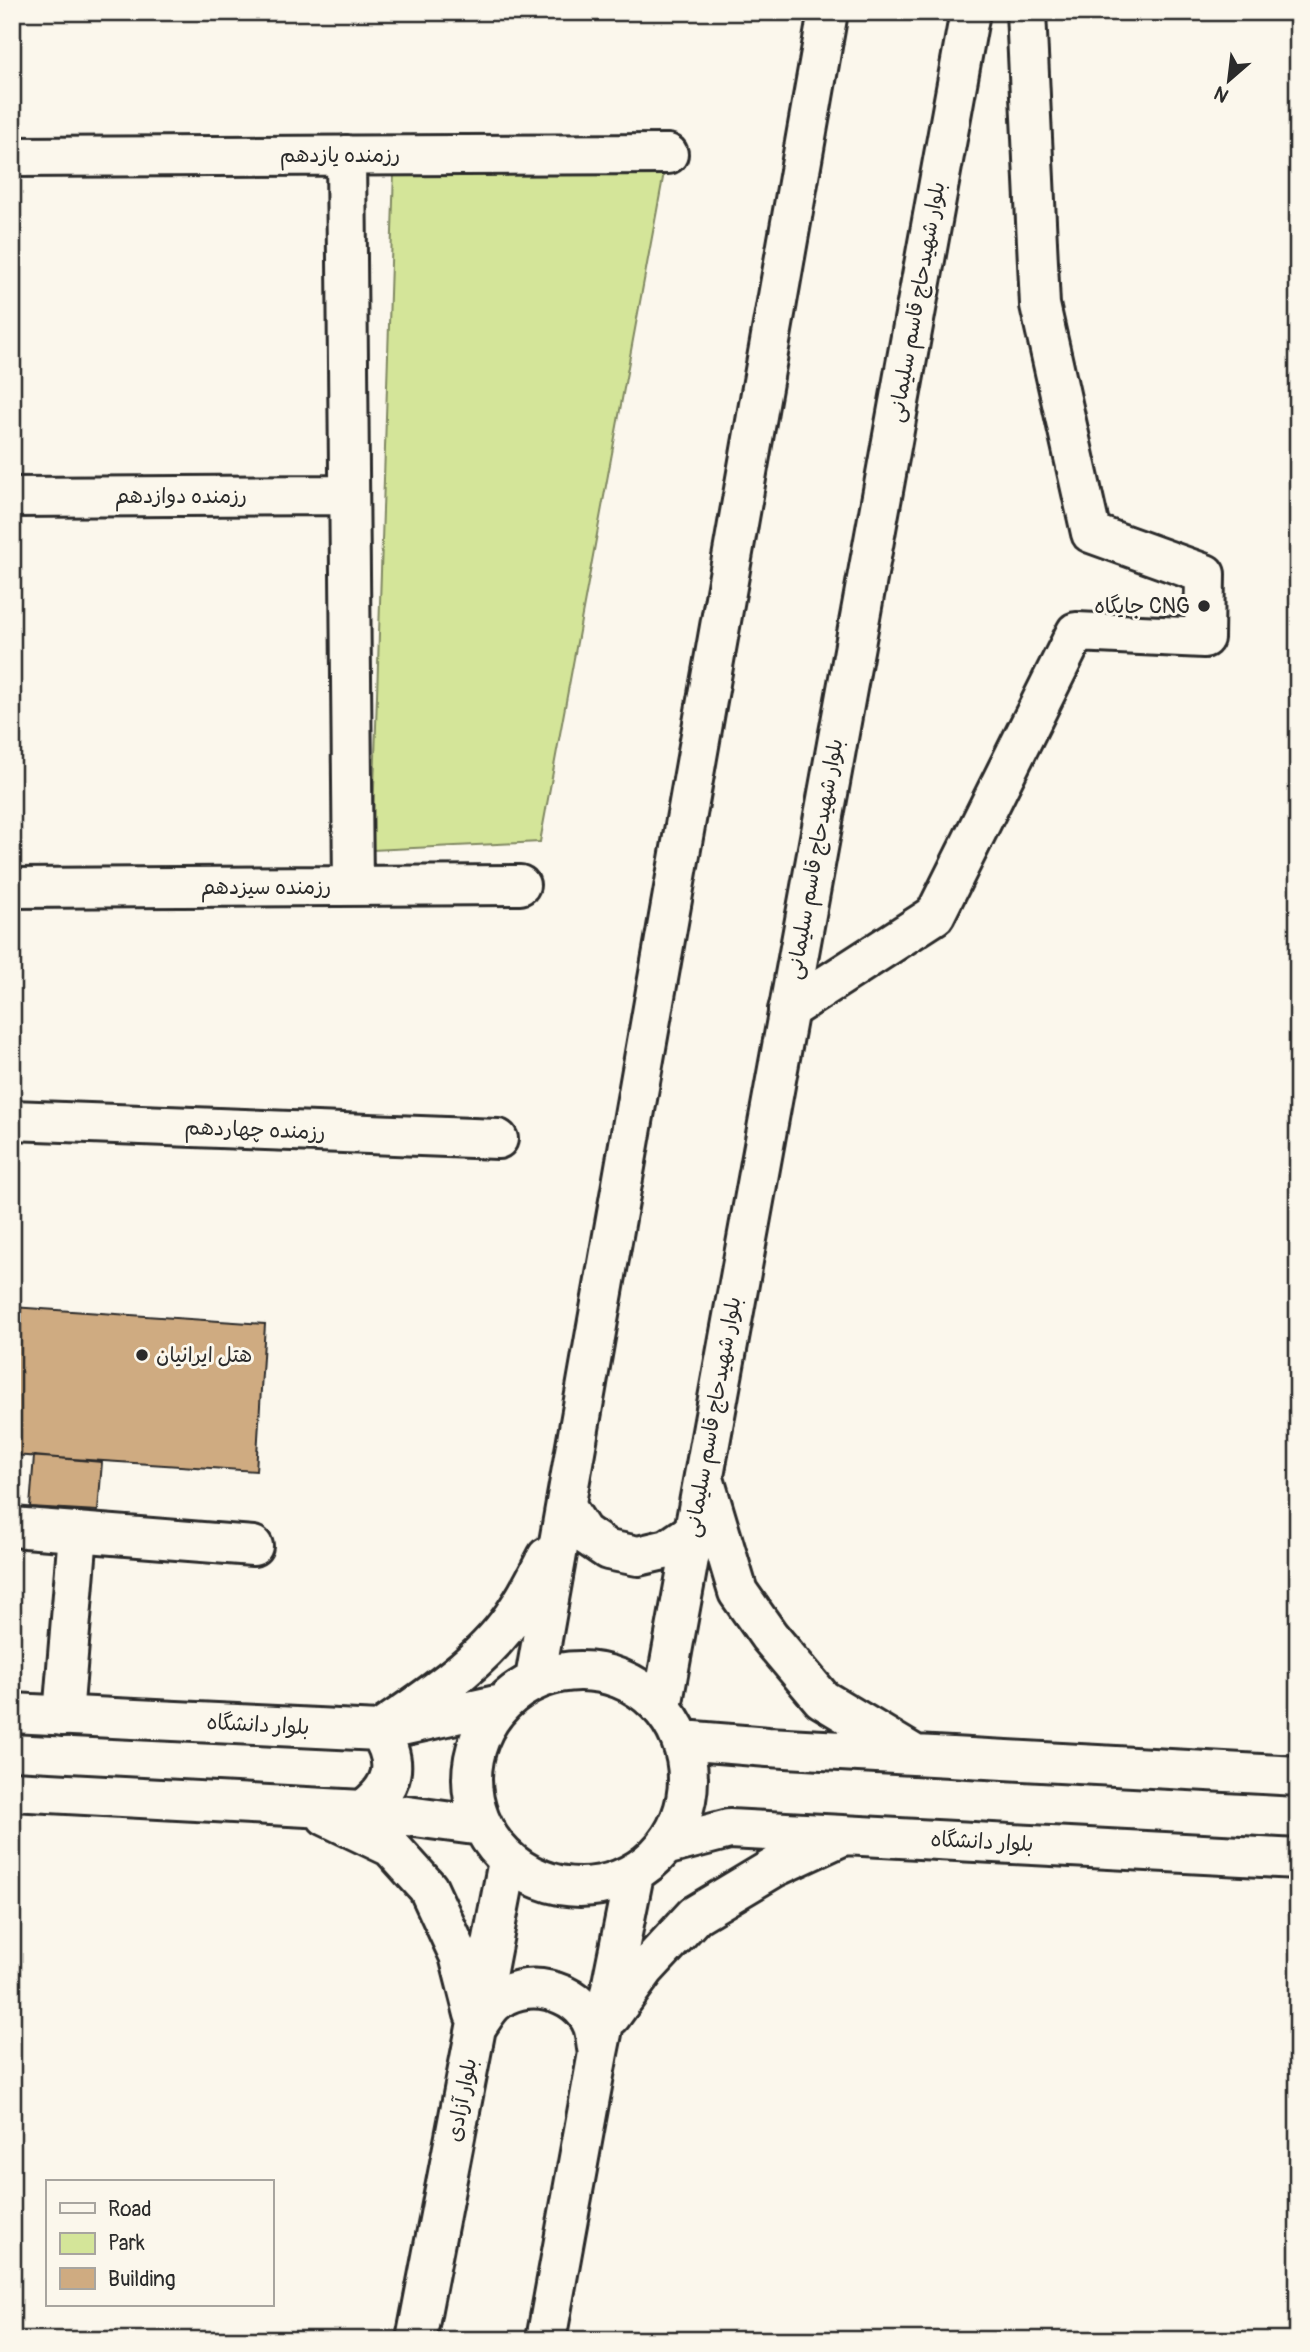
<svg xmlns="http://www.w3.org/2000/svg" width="1310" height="2352" font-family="Pangolin,'Playpen Sans Arabic',sans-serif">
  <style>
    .green { fill: #d4e599; stroke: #808862; stroke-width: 2 }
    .building { fill: #cfab81; stroke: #2b2b2b; stroke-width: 2 }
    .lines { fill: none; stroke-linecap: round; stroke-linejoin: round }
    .minor-casing { stroke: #2b2b2b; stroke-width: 44 }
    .major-casing { stroke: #2b2b2b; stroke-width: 44 }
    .minor { stroke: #fbf7ec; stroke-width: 38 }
    .major { stroke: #fbf7ec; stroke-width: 38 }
    .poi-dot { fill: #2b2b2b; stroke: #fbf7ec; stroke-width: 2.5 }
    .labels { text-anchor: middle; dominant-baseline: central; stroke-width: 6; stroke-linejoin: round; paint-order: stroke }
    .street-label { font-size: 21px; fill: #2b2b2b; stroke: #fbf7ec }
    .poi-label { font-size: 21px; fill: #2b2b2b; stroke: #fbf7ec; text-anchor: end }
  </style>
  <rect width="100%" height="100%" fill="#fbf7ec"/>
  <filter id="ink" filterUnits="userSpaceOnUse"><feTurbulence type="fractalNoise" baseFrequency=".0143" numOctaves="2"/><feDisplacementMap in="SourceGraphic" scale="14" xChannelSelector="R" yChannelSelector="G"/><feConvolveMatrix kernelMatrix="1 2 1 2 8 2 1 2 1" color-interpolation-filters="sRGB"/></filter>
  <g filter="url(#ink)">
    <!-- green -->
    <path class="green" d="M665 167 540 842 372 850 394 170Z"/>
    <!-- building -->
    <path class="building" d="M12 1307 265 1324 256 1471 12 1455Z
      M34 1456 102 1462 98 1511 30 1507Z"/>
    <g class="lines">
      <defs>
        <path id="minor" d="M346 155 353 886
          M12 157 668 154
          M12 497 349 495
          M12 888 520 885
          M788 1010 935 915 1076 632 1204 638 1205 574 1091 533 1040 305 1026 12
          M12 1120 498 1139
          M12 1527 253 1546
          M63 1716 78 1533"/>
        <path id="major" d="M705 1482 738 1592 769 1636 822 1699 912 1753
          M566 1507 583 1533 608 1550 638 1556 668 1549 693 1532
          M472 1779a108 108 0 1 1 216 0a108 108 0 1 1-216 0Z
          M535 1679 828 12
          M662 1707 970 12
          M12 1713 379 1731 501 1704
          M682 1740 768 1747 1298 1776
          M12 1791 363 1810 482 1826
          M363 1810C394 1787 400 1764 379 1731 428 1697 486 1661 518 1609 529 1593 538 1574 547 1557
          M326 1816 391 1847 428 1888 459 1955 474 2014
          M668 1845 729 1829 1298 1859
          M611 2016 645 1969 695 1915 775 1867 840 1837
          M477 2026C482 2019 487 2010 493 2004 522 1976 579 1988 593 2026 596 2035 596 2045 598 2053
          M416 2340 508 1861
          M546 2340 598 2053 634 1874"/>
      </defs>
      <!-- minor casing -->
      <use href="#minor" class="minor-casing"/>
      <!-- major casing -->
      <use href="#major" class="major-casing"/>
      <!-- minor -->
      <use href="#minor" class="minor"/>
      <!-- major -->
      <use href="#major" class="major"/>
    </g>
  </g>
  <!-- markers -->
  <g class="poi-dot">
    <circle cx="1204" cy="606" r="7"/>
    <circle cx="142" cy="1355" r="7"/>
  </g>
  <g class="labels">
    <!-- street labels -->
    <g class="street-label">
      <text x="340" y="155">رزمنده یازدهم</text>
      <text transform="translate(917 302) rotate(-80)">بلوار شهیدحاج قاسم سلیمانی</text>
      <text x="181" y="496">رزمنده دوازدهم</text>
      <text transform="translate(815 859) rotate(-80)">بلوار شهیدحاج قاسم سلیمانی</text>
      <text x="266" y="887">رزمنده سیزدهم</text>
      <text transform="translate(255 1130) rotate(2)">رزمنده چهاردهم</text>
      <text transform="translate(713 1417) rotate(-80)">بلوار شهیدحاج قاسم سلیمانی</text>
      <text transform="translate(258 1725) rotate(3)">بلوار دانشگاه</text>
      <text transform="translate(982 1842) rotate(3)">بلوار دانشگاه</text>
      <text transform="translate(462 2100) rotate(-79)">بلوار آزادی</text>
    </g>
    <!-- poi labels -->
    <g class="poi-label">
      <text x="1190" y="606">جایگاه CNG</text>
      <text x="156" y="1355" text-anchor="start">هتل ایرانیان</text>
    </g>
  </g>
  <!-- margin -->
  <rect width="1310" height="2352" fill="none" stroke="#fbf7ec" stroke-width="42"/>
  <rect x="21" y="21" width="1268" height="2310" fill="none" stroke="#2b2b2b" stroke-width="2.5" filter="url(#ink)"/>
  <!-- legend -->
  <rect x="46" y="2180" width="228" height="126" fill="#fbf7ec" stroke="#a8a59f" stroke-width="2"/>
  <rect x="60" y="2203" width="35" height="10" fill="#fbf7ec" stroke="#a8a59f" stroke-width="2"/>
  <text x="108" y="2216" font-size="21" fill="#2b2b2b">Road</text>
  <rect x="60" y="2233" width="35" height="21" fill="#d4e599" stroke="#a8a59f" stroke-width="2"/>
  <text x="108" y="2250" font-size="21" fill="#2b2b2b">Park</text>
  <rect x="60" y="2268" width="35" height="21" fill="#cfab81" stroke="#a8a59f" stroke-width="2"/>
  <text x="108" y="2286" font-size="21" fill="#2b2b2b">Building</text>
  <!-- north arrow -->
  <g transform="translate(1229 80) rotate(208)" stroke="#fbf7ec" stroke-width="5" paint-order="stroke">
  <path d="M0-5L12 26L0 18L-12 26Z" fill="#2b2b2b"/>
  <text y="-10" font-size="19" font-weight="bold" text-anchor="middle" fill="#2b2b2b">N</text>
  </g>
</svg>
